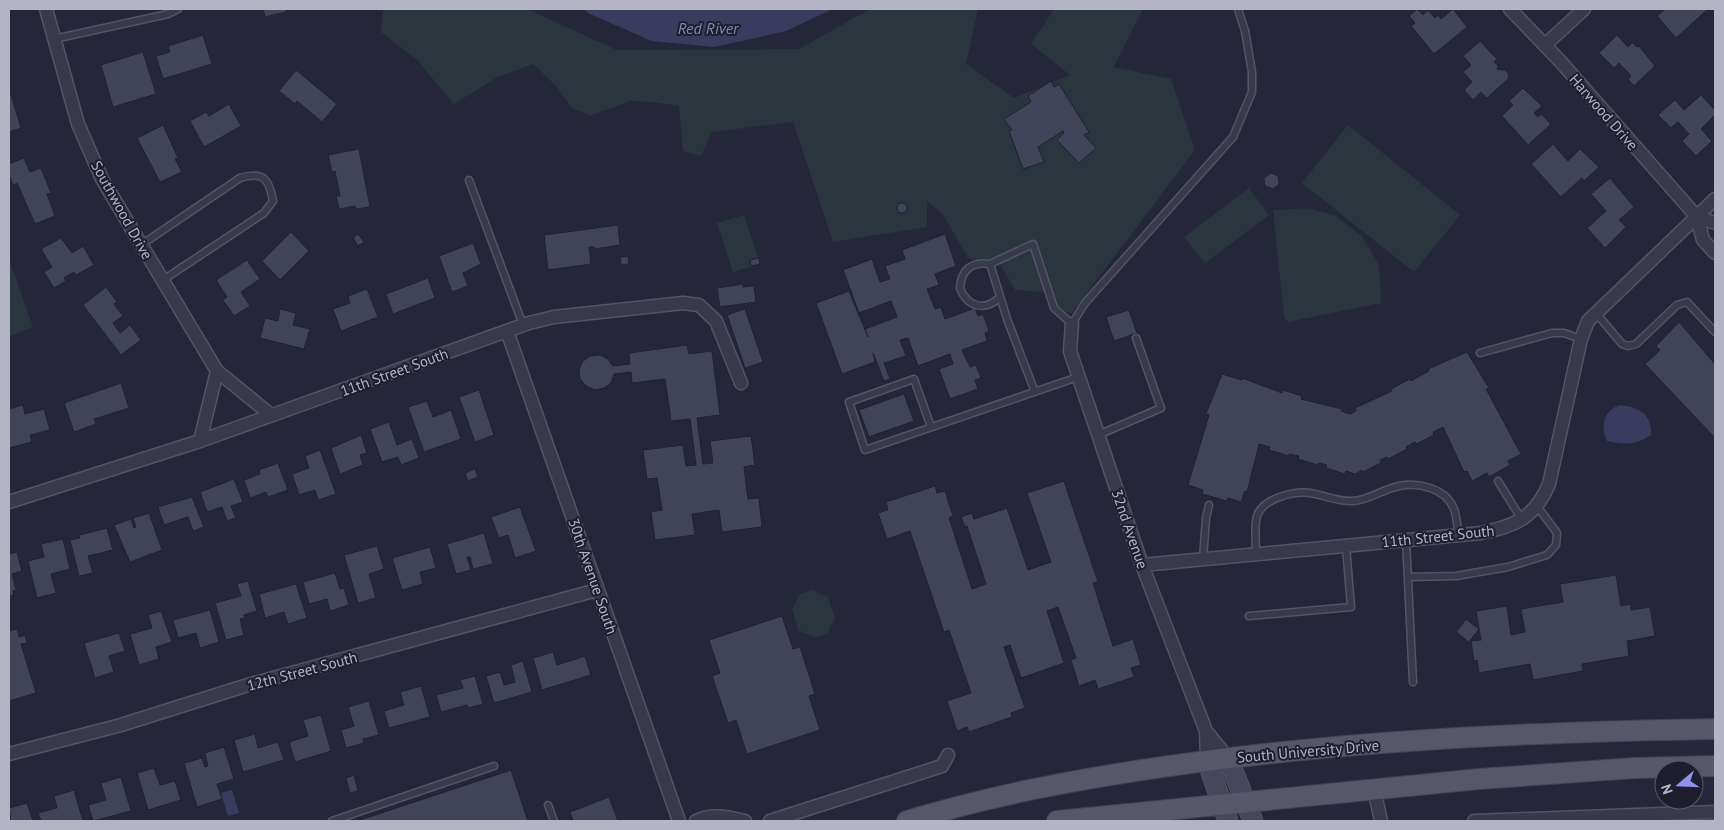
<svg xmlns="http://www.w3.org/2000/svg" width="1724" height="830" font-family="'PT Sans',sans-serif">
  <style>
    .green { fill: #2a353d }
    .water { fill: #3a3c5f }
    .building { fill: #414359; stroke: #202030 }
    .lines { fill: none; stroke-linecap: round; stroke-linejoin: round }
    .service-casing { stroke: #545465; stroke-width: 9 }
    .minor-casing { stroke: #545465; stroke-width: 15 }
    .secondary-casing { stroke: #545465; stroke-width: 21 }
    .primary-casing { stroke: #424253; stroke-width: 22 }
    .service { stroke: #38394a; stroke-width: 6 }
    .minor { stroke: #38394a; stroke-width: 12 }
    .secondary { stroke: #47475c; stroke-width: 19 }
    .primary { stroke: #57576a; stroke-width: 20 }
    .labels { text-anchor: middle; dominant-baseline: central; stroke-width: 4; stroke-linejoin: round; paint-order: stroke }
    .street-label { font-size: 15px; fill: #b4b4c5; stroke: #1e1e2e }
    .water-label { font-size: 16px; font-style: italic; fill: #8588af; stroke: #1e1e2e }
  </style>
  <rect width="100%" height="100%" fill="#252639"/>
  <!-- green -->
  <path class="green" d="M383 9H527L617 50 799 49 870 9H972L978 10 966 64 1014 98 1070 75 1031 44 1054 9H1143L1114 67 1171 79 1195 150 1071 314 1057 307 1053 293 1015 290 999 263 969 259 943 215 927 201V227L833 242 793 122 712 132 701 156 683 151 679 106 652 102 630 101 590 116 572 108 556 86 533 64 498 77 454 104 417 60 381 32Z
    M1348 125 1460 215 1414 272 1302 183Z
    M1249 188 1269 215 1205 263 1184 237Z
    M1308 208 1336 216 1362 236 1379 265 1381 303 1288 322 1284 317 1273 210Z
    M744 215 760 264 733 272 717 223Z
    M9 259 33 327 9 337Z
    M813 590 828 597 835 618 827 634 815 638 798 630 792 609 800 594Z"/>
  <!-- water -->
  <path class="water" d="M583 9H833L786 31 714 47 652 41 590 14Z
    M1620 405C1639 407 1652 414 1651 435 1636 445 1624 445 1607 441 1600 426 1604 410 1620 405Z
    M232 790 239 813 228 816 221 793Z"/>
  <!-- building -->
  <path class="building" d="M263 9H286V12L265 17Z
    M1417 9 1423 15 1428 10 1435 18 1438 15 1441 19 1453 9 1467 27 1434 54 1411 26 1415 23 1409 16Z
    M1665 9H1708L1676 38 1657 16Z
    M203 35 212 64 163 79 156 56 170 52 168 46Z
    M1617 35 1628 47 1632 42 1637 47 1639 46 1655 66 1634 86 1628 79 1631 76 1619 63 1614 68 1599 53Z
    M1480 41 1497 59 1494 62 1498 65 1497 69 1505 70 1509 74 1508 79 1487 98 1481 92 1473 100 1464 90 1472 82 1463 72 1471 65 1463 56Z
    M143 52 156 94 113 107 101 65Z
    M296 70 337 104 322 122 297 101 295 104 279 91Z
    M1051 81 1054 87 1059 84 1089 132 1084 135 1096 148 1079 163 1057 140 1064 133 1063 131 1038 147 1044 162 1023 169 1009 131 1012 130 1004 119 1031 102 1028 96Z
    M9 88 21 128 9 132Z
    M1523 88 1542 106 1534 113 1538 117 1541 114 1551 124 1528 145 1502 116 1513 105 1509 101Z
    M1701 95 1715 110V115L1701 129 1712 141 1696 156 1682 141 1689 134 1678 122 1671 128 1658 115 1675 100 1684 110Z
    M229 104 241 126 204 147 190 121 206 112 209 116Z
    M163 125 178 158 175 159 182 172 160 182 137 138Z
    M1553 144 1568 161 1580 149 1599 167 1584 181 1582 178 1561 197 1531 164Z
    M359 149 370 207 356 209 355 206 339 209 336 196H340L335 171 332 172 328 155Z
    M24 158 30 172 41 168 51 193 47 194 55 216 35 224 17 183 13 185 9 175V164Z
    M1271 173 1278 176 1279 184 1273 189 1265 186 1264 178Z
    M1610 178 1634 207 1619 220 1626 227 1605 248 1587 228 1606 211 1591 194Z
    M897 208a5 5 0 1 1 10 0a5 5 0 1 1-10 0Z
    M618 225 620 245 595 249 594 247H589L591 264 548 270 544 235Z
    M291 232 309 251 280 280 262 261Z
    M358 234 364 242 358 246 353 238Z
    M945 234 956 266 935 274 939 285 927 289 935 309 941 307 945 319 975 308 978 316 983 314 989 331 985 333 987 341 962 350 970 367 976 365 981 378 975 380 978 389 950 399 939 369 953 364 950 354 918 366 908 338 900 340 906 356 884 363 890 379 884 381 873 353 875 362 842 374 816 303 849 291 868 337 865 329 897 317 891 301 859 313 843 270 872 259 880 282 883 281 890 279 885 266 905 259 902 250Z
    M61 238 72 253 83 246 94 265 76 275 74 272 64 278 66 281 54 288 44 272 52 267 41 249Z
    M473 243 481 264 463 273 468 286 452 292 439 256Z
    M628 256 629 264 621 265 620 257Z
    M759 258 760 264 751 266 750 260Z
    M247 260 260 279 241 292 250 306 234 316 223 300 227 297 216 280Z
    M428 278 435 298 393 314 386 294Z
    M743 284V287L754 286 756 302 720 307 717 288Z
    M106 287 117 302 114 304 123 316 113 323 120 333 130 325 141 340 121 355 83 305Z
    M367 289 378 317 341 331 333 309 350 303 348 296Z
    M280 309 296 313 293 325 310 329 304 349 260 338 265 318 278 321Z
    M745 309 763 362 745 368 727 315Z
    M1129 310 1137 333 1114 341 1106 317Z
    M1679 322 1715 364V438L1645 364 1660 350 1656 346Z
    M687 345 689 354 712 351 720 415 697 418 703 464 713 463 710 441 751 436 755 465 744 467 748 499 759 498 762 527 722 532 719 510 692 514 695 535 655 540 651 512 662 510 657 478 647 479 643 450 683 445 686 466 696 465 690 419 671 421 665 379 632 383 631 372 614 374 611 383 604 388 595 390 586 386 580 379 579 370 582 362 590 356 600 355 608 359 613 366 630 364 629 353Z
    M1467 352 1489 388 1486 389 1521 454 1508 461 1510 465 1489 477 1487 473 1472 481 1467 471 1464 472 1443 427 1433 432 1434 435 1416 444 1415 442 1406 447 1407 449 1388 459 1387 457 1380 460 1381 463 1363 472 1362 470 1355 474 1346 471 1345 474 1326 468 1327 465 1319 463 1318 465 1298 459 1299 456 1289 454V456L1269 450 1270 447 1259 444 1247 492 1245 491 1241 502 1228 498 1227 501 1202 494 1203 490 1188 485 1209 415 1206 414 1222 374 1242 380V378L1282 393 1283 390 1302 396 1301 399 1342 409 1341 411 1350 414 1356 411 1355 408 1392 391 1391 389 1410 379 1411 381 1429 371 1428 369Z
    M121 383 129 408 94 419 96 424 74 432 64 403Z
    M479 390 494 435 475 442 459 397Z
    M904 394 914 421 869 437 859 410Z
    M427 401 433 417 451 410 461 439 424 452 408 407Z
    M23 405 25 414 44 409 50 430 30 435 32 442 9 448V409Z
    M389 422 397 445 412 439 419 458 401 465 398 457 382 462 370 429Z
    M361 435 367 453 360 455 363 465 340 474 331 448Z
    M320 450 336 494 318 500 315 490 299 495 292 474 309 468 305 456Z
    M278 463 288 490 268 497 266 492 250 498 244 480 260 474 259 470Z
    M475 469 478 477 468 481 465 473Z
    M234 479 243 502 231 506 236 518 227 521 222 507 207 512 200 492Z
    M1064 481 1098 582 1093 583 1113 646 1133 639 1141 665 1131 668 1134 677 1098 689 1095 680 1079 686 1071 660 1076 658 1058 607 1047 611 1064 663 1021 678 1010 645 1004 647 1025 708 1011 713 1012 717 969 732 967 727 957 731 947 701 971 693 949 630 944 632 910 531 887 539 878 513 888 510 886 502 935 486 937 493 945 491 953 516 949 518 972 589 986 584 967 526 965 527 961 517 972 513 974 519 1007 508 1028 570 1051 562 1027 493Z
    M192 497 204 527 193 531 188 517 164 525 158 507Z
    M520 507 536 551 515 558 508 535 499 538 491 517Z
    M149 513 162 550 130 562 114 525 131 519 134 528 136 527 133 518Z
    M107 528 113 550 88 556 93 573 79 576 70 540 80 538 79 535Z
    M484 533 493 564 473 569 470 557H467L471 570 456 574 447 544Z
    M63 539 70 569 51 574 56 593 37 598 28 561 44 557 41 544Z
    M377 546 384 569 369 574 376 598 358 603 344 555Z
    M430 547 436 568 420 572 423 584 402 590 392 558Z
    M17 552 22 571 12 574 16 590 13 591 14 595 9 596V554Z
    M335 573 340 589 344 588 349 605 330 611 327 599 309 604 303 582Z
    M1616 575 1621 606 1631 604V610L1650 607 1655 636 1627 641 1629 656 1582 664 1583 671 1533 680 1530 664 1479 673 1477 660 1474 661 1471 641 1481 640 1476 611 1507 606 1511 635 1525 632 1521 609 1563 602 1560 584Z
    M248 581 257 611 244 615 245 618 240 619 244 635 226 640 215 603 241 596 237 584Z
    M296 584 307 618 288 624 284 612 265 618 259 594Z
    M210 610 219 642 200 648 196 633 178 638 173 620Z
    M161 611 172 642 156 647 159 659 139 665 130 634 152 628 148 615Z
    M782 616 793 649 800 647 815 694 809 696 820 730 747 754 736 720 728 723 712 676 720 673 709 640Z
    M1466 619 1479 629 1469 642 1456 632Z
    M17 629 19 637 25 635 27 643 21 644 36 693 9 701V631Z
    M119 633 125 651 109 656 114 672 95 678 84 643Z
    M553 652 557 665 585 656 591 675 542 690 533 658Z
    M523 661 532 692 494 703 486 676 500 672 504 685 515 682 511 665Z
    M475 676 483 704 468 708 467 705 441 712 436 695 463 688 460 680Z
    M421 686 430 717 389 728 384 711 404 705 400 692Z
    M369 701 379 735 363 739 364 743 346 748 341 730 354 726 348 707Z
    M321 715 331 751 295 762 289 742 308 736 303 720Z
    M255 734 258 748 278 742 284 760 243 772 234 740Z
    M224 747 234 779 217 784 222 799 197 807 184 763 202 758 205 767 208 766 205 753Z
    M154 768 160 785 175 781 181 800 148 810 137 773Z
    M511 770 528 821H357Z
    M354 775 358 791 350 793 346 778Z
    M121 777 131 811 93 821 88 805 106 800 101 783Z
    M74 790 83 821H41L38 813 57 808 54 796Z
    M609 797 618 821H573L570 812Z
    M27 803 33 821H11L9 808Z"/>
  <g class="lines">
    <defs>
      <path id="service" d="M54 39 168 14 178 9
        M469 180 523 325
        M141 245 240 178C264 171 269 179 273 201L264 213 163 280
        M990 264C972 261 961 270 960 288 967 307 985 312 1000 297
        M1596 313 1622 344 1628 346 1636 344 1677 305 1687 302 1715 332
        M1480 353 1552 333H1564L1581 339
        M1035 392 1007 319 990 264 1033 244 1054 308 1072 324 1085 303 1233 137 1252 92V72L1245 31 1238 9
        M931 427 914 379 849 402 865 450 1078 377
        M1098 435 1161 408 1136 338
        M1498 481 1522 520
        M1406 540 1413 682
        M1256 554C1256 542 1254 527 1257 516 1263 498 1294 491 1310 493 1324 495 1338 502 1352 501 1368 501 1383 489 1399 486 1418 482 1446 488 1454 509 1457 517 1457 527 1459 535
        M1203 559 1206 518 1209 505
        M1408 577 1456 576 1508 567 1547 555 1556 545 1557 533 1537 506
        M1249 616 1351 607 1346 546
        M548 805 554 821
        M332 821 494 766"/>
      <path id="minor" d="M46 9 78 124 102 179 217 371 271 415
        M1510 9 1560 61 1697 217 1703 240 1715 253
        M1545 45 1584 9
        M1697 217 1715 223
        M1072 324 1070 351 1142 565 1206 731 1228 758
        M507 331 679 821
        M200 441 217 371
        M9 502 200 441 529 323 554 317 683 303 699 305 716 321 741 383
        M1142 565 1481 533C1516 526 1535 517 1549 484L1581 339 1588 321 1715 199
        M1206 731 1207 761
        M9 754 121 725 251 684 597 590
        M1374 789 1381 821
        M696 821C712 813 728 817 745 821
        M770 821 942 766 948 755
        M1474 821 1715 812"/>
      <path id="secondary" d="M1228 758 1253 821
        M1207 761 1228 821"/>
      <path id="primary" d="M907 821C995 794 1085 778 1176 765 1354 740 1535 732 1715 729
        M1057 821 1479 779 1635 768 1715 766"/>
    </defs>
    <!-- service casing -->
    <use href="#service" class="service-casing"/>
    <!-- minor casing -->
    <use href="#minor" class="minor-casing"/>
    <!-- secondary casing -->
    <use href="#secondary" class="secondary-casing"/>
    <!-- primary casing -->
    <use href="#primary" class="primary-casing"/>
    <!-- service -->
    <use href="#service" class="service"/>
    <!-- minor -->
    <use href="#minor" class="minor"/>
    <!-- secondary -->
    <use href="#secondary" class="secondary"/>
    <!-- primary -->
    <use href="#primary" class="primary"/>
  </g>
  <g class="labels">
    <!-- street labels -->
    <g class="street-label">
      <text transform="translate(1604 112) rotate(49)">Harwood Drive</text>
      <text transform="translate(122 210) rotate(61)">Southwood Drive</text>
      <text transform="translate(394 372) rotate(-20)">11th Street South</text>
      <text transform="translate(1130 529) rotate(71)">32nd Avenue</text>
      <text transform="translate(1438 536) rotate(-6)">11th Street South</text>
      <text transform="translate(593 576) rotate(71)">30th Avenue South</text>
      <text transform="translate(302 671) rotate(-15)">12th Street South</text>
      <text transform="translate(1308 751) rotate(-5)">South University Drive</text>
    </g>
    <!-- water labels -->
    <g class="water-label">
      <text x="708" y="28">Red River</text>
    </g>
  </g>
  <!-- border -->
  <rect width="1724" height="830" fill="none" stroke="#b4b4c5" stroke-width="20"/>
  <!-- north arrow -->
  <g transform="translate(1679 785) rotate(251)"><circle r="24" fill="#1e1e2e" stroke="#5a5a6a"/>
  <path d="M0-4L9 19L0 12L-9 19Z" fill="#9192ed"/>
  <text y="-8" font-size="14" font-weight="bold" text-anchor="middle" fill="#b4b4c5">N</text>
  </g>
</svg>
